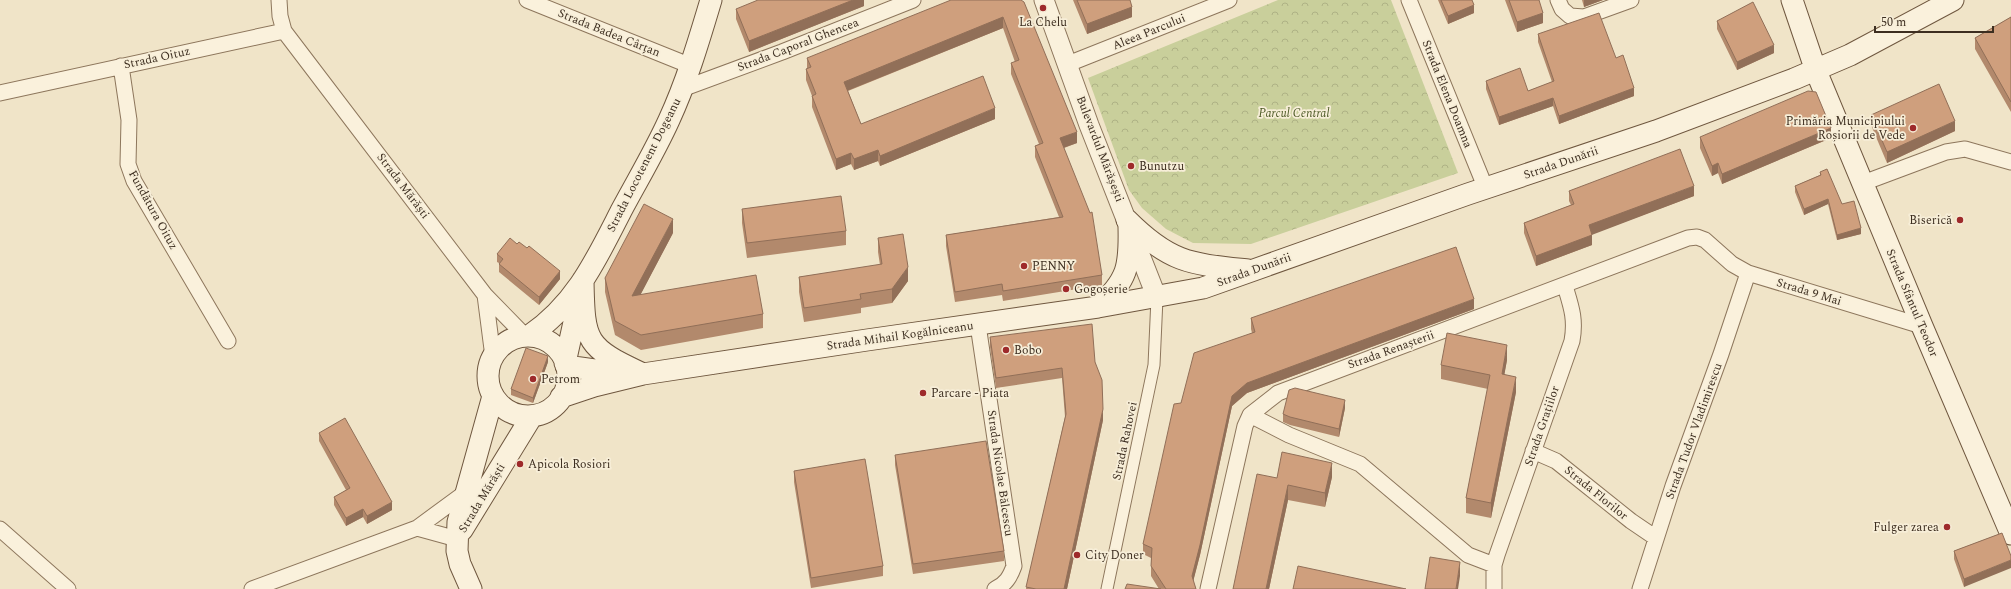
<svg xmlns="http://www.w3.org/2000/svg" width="2011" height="589" font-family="Spectral,serif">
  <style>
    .park { fill: url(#park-crowns) }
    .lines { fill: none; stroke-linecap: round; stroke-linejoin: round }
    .pedestrian-casing { stroke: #8d765c; stroke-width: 13 }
    .minor-casing { stroke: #8d765c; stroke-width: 17 }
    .tertiary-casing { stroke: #8d765c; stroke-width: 21 }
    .secondary-casing { stroke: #6f573f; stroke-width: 23 }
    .pedestrian { stroke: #faf1dc; stroke-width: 11 }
    .minor { stroke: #faf1dc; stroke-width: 15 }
    .tertiary { stroke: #faf1dc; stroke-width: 19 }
    .secondary { stroke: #faf1dc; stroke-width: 21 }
    .wall { fill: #b2896c }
    .shaded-wall { fill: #916f58 }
    .building { fill: #cf9f7d; stroke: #916f58 }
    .poi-dot { fill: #9e2a2b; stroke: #f7eed8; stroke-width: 1.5 }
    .labels { text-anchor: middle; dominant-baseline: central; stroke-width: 3.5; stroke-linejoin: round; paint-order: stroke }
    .poi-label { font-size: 12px; fill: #3d2e20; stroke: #f7eed8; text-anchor: start }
    .street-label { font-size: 12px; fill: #3d2e20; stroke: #f7eed8 }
    .park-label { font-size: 12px; font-style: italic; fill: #4d5a26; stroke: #f7eed8 }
  </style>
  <defs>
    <pattern id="park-crowns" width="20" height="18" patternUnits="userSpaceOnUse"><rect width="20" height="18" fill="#c9cf9b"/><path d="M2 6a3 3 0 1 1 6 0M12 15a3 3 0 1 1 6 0" fill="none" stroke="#aeb285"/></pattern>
  </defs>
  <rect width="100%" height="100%" fill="#f0e4c8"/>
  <!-- park -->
  <path class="park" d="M1278 0H1391L1458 173 1251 244 1193 243 1166 229 1142 208 1129 190 1088 78Z"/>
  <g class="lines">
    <defs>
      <path id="pedestrian" d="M1107 589 1154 365 1157 298"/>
      <path id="minor" d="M279 0 280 16 284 31 485 295 526 337
        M527 0 691 66
        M1409 0 1486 189
        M1558 0 1562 9 1570 16 1584 17 1631 0
        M1068 64 1229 0
        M121 66 129 120 128 164 134 181 228 341
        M682 89 782 52 913 0
        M0 93 284 31
        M1863 183 1946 152 1965 149 2011 162
        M485 295 493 357
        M978 325 1014 566C1010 577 1006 584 995 589
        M1250 415 1289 435 1360 464 1468 555 1494 565
        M1533 451 1556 461 1631 521 1656 538
        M417 528 457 539
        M0 529 68 589
        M252 589 417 528 466 492
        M1208 589 1245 426 1250 415 1278 393 1688 238 1697 237 1705 240 1732 264 1748 273 1922 326
        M1494 589V565L1497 555 1572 341C1576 319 1571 306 1565 286
        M1640 589 1673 486 1721 354 1748 273"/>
      <path id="tertiary" d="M1044 0 1089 125 1157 298"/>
      <path id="secondary" d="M1792 0 1816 71 1922 326 2011 534
        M1127 220C1170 263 1190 264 1248 270
        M583 280C584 343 586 347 643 374
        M1098 307C1128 280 1130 266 1129 227
        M529 336C576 304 596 260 621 211 637 181 655 151 669 120 687 81 699 40 711 0
        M488 376a40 40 0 1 1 80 0a40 40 0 1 1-80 0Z
        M565 363 578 304
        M566 366 623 374
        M561 397 594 386 643 374 867 340 1098 307 1203 288 1468 194 1656 131 1794 79 1850 55 1953 0
        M462 530 532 416
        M471 589 460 564 457 551 458 522 493 396"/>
    </defs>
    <!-- pedestrian casing -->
    <use href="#pedestrian" class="pedestrian-casing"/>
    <!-- minor casing -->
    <use href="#minor" class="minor-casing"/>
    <!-- tertiary casing -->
    <use href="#tertiary" class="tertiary-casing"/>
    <!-- secondary casing -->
    <use href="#secondary" class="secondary-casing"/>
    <!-- pedestrian -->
    <use href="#pedestrian" class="pedestrian"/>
    <!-- minor -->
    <use href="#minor" class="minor"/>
    <!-- tertiary -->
    <use href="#tertiary" class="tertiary"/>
    <!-- secondary -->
    <use href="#secondary" class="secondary"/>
  </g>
  <!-- wall -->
  <path class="wall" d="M864 0V6L749 52 736 19V9Z
    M1021 0 1077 143 1064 148 1102 275V285L1003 301 1002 295 955 302 946 246V235L1059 217 1035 157V146L1039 144 1011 74V63L1015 62 1003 28 848 91 861 124 995 119 880 166 878 161 854 170 851 164 836 170 812 107V96L806 80V69H807V58Z
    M1073 0H1130L1132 17 1087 34Z
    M1438 0H1472L1474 13 1448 24Z
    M1505 0H1539L1543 23 1517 32Z
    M1582 0H1603L1584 7Z
    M2011 17V112L1975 49V38Z
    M1717 21 1774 53 1737 70 1717 29Z
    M1538 34 1616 58 1634 96 1559 124 1553 106 1499 125 1486 89V81L1528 91 1552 82 1538 42Z
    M1871 115 1955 131 1887 163 1871 125Z
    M1700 137 1831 138 1722 184 1718 173 1712 176 1700 148Z
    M1820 172 1842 204 1861 234 1837 240 1828 204 1804 215 1795 192V186L1820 175Z
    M1569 191 1694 196 1592 234V245L1536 266 1524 233V223L1571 205 1569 201Z
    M742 209 846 231V245L747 258 742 223Z
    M673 233 640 295 763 314V328L641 350 615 335 605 292V278Z
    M878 238 908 281 892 303 861 308V313L804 322 799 292V277L880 265 878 252Z
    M497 254 560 279 539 305 499 272V263L497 262Z
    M1474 309 1247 393 1232 406 1200 555 1193 581 1196 589H1125H1159L1151 576V558L1143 554V544L1181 403 1252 333 1251 329V318Z
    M990 337 1095 362 1103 420 1067 589H1026L1065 417 1062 378 996 388 990 347Z
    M1507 360 1504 375 1516 392 1491 518 1466 513V498L1488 389 1441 379V365Z
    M548 362 533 403 511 395V389Z
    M1345 408 1339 437 1290 425 1283 422V414Z
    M319 433 392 510 367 524 363 517 346 526 334 505V497L346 490 319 441Z
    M895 455 1004 551V561L913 574 895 465Z
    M794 471 883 566V576L811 588 794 482Z
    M1332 477 1325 507 1288 500 1269 589H1233L1277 478Z
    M2002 533 1964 587 1954 559V551Z"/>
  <!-- shaded-wall -->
  <path class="shaded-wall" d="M853 0H864V6L749 52V41Z
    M1584 0H1603L1584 7Z
    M1474 5V13L1448 24V16Z
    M1132 7V17L1087 34V24Z
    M1543 13V23L1517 32V22Z
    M1003 17V28L844 92V82Z
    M1774 45V53L1737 70V62Z
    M1634 88V96L1559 124V116Z
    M1553 98V106L1499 125V117Z
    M995 108V119L880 166V156Z
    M1955 121V131L1887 163V152Z
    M1831 128V138L1722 184V174Z
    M1077 132V143L1060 149V138Z
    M878 150V161L854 170V159Z
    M851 153V164L836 170V159Z
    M1718 163V173L1712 176V166Z
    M1694 186V196L1589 236V225Z
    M1828 199V204L1804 215V209Z
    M673 219V233L632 311V296Z
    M1861 228V234L1837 240V235Z
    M1592 235V245L1536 266V256Z
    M908 267V281L892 303V289Z
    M560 271V279L539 305V297Z
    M1474 299V309L1247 393 1232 406 1200 555 1192 586V576L1232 396 1247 383Z
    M1507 345V360L1502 388V374Z
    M548 356V362L533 403V398Z
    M1516 377V392L1491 518V503Z
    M1345 400V408L1339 437V429Z
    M1103 409V420L1067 589H1064Z
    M1332 463V477L1325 507V493Z
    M1288 485V500L1269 589H1266Z
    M392 502V510L367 524V516Z
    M363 509V517L346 526V518Z
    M2011 560V568L1964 587V579Z
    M1460 562V576L1458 589H1456Z"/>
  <!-- building -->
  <path class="building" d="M758 0H853L749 41 736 9Z
    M951 0H1021L1024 2 1077 132 1060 138 1090 213 1092 212 1102 275 1003 291 1002 284 955 292 946 235 1063 217 1035 146 1043 143 1011 63 1019 60 1003 17 844 82 861 124 983 76 995 108 880 156 878 150 854 159 851 153 836 159 812 96 816 94 806 69 811 67 807 58Z
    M1077 0H1130L1132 7 1087 24Z
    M1441 0H1472L1474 5 1448 16Z
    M1509 0H1539L1543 13 1517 22Z
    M1753 2 1774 45 1737 62 1717 21Z
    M1599 13 1616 58 1623 55 1634 88 1559 116 1553 98 1499 117 1486 81 1520 68 1528 91 1554 81 1538 34Z
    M2011 17V102L1975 38Z
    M1939 84 1955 121 1887 152 1871 115Z
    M1808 91 1816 92 1831 128 1722 174 1718 163 1712 166 1700 137Z
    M1680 149 1694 186 1589 225 1592 235 1536 256 1524 223 1574 204 1569 191Z
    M1827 169 1842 204 1854 201 1861 228 1837 235 1828 199 1804 209 1795 186 1821 175 1820 172Z
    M841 196 846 231 747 243 742 209Z
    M644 204 673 219 632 296 756 275 763 314 641 335 615 321 605 278Z
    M903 234 908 267 892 289 860 294 861 299 804 308 799 277 882 264 878 238Z
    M510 238 517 244 519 242 527 248 529 246 560 271 539 297 499 264 503 259 497 254Z
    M1456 247 1474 299 1247 383 1232 396 1200 545 1192 576 1196 589H1166L1151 566 1152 548 1143 544 1174 404 1181 403 1194 353 1255 332 1251 318Z
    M1092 324 1095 362 1102 380 1103 409 1064 589H1036L1026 587 1066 414 1062 368 996 378 990 337Z
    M1447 333 1507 345 1502 374 1516 377 1491 503 1466 498 1490 375 1441 365Z
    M526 348 548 356 533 398 511 389Z
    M1295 388 1345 400 1339 429 1290 417 1283 414 1289 390Z
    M345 418 392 502 367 516 363 509 346 518 334 497 350 488 319 433Z
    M986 441 1004 551 913 564 895 455Z
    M1282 452 1332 463 1325 493 1288 485 1266 589H1233L1257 474 1277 478Z
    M865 459 883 566 811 578 794 471Z
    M2002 533 2011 556V560L1964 579 1954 551Z
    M1430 557 1460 562 1456 589H1425Z
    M1298 566 1406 589H1293Z
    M1127 584 1161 589H1125Z"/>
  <!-- markers -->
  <g class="poi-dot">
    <circle cx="1043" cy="8" r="4"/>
    <circle cx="1913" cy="128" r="4"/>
    <circle cx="1131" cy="166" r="4"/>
    <circle cx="1960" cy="220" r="4"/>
    <circle cx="1024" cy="266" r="4"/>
    <circle cx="1066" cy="289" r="4"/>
    <circle cx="1006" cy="350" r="4"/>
    <circle cx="533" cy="379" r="4"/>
    <circle cx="923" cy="393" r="4"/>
    <circle cx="520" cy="464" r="4"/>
    <circle cx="1947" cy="527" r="4"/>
    <circle cx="1077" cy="555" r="4"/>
  </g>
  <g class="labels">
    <!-- poi labels -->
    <g class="poi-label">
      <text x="1043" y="22" text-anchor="middle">La Chelu</text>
      <text x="1905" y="121" text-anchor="end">Primăria Municipiului<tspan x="1905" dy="14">Roșiorii de Vede</tspan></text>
      <text x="1139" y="166">Bunutzu</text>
      <text x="1952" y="220" text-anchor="end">Biserică</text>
      <text x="1032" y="266">PENNY</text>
      <text x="1074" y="289">Gogoșerie</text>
      <text x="1014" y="350">Bobo</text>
      <text x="541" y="379">Petrom</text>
      <text x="931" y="393">Parcare - Piata</text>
      <text x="528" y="464">Apicola Rosiori</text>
      <text x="1939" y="527" text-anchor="end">Fulger zarea</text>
      <text x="1085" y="555">City Doner</text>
    </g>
    <!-- street labels -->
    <g class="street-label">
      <text transform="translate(1149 32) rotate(-22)">Aleea Parcului</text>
      <text transform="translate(609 33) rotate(22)">Strada Badea Cârțan</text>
      <text transform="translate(798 45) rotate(-21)">Strada Caporal Ghencea</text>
      <text transform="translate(157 58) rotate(-12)">Strada Oituz</text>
      <text transform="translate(1447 94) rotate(68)">Strada Elena Doamna</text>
      <text transform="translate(1100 149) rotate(69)">Bulevardul Mărășești</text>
      <text transform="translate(1561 163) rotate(-19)">Strada Dunării</text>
      <text transform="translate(644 165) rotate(-63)">Strada Locotenent Dogeanu</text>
      <text transform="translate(403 186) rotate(53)">Strada Mărăști</text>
      <text transform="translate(153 210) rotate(61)">Fundătura Oituz</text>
      <text transform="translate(1254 270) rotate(-20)">Strada Dunării</text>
      <text transform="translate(1809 292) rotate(17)">Strada 9 Mai</text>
      <text transform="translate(1912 303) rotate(67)">Strada Sfântul Teodor</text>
      <text transform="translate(900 336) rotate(-8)">Strada Mihail Kogălniceanu</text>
      <text transform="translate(1391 350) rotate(-20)">Strada Renașterii</text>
      <text transform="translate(1542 426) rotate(-71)">Strada Grațiilor</text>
      <text transform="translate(1694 431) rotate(-70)">Strada Tudor Vladimirescu</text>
      <text transform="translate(1125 441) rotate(-78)">Strada Rahovei</text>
      <text transform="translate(1000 473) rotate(82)">Strada Nicolae Bălcescu</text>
      <text transform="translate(1596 493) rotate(39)">Strada Florilor</text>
      <text transform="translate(482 498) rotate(-59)">Strada Mărăști</text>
    </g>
    <!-- park labels -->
    <g class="park-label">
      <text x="1294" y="113">Parcul Central</text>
    </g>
  </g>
  <!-- scale -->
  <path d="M1875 26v6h118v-6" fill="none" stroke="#3d2e20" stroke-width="2"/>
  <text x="1881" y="26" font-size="12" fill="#3d2e20" stroke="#f7eed8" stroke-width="3" paint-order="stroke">50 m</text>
</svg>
